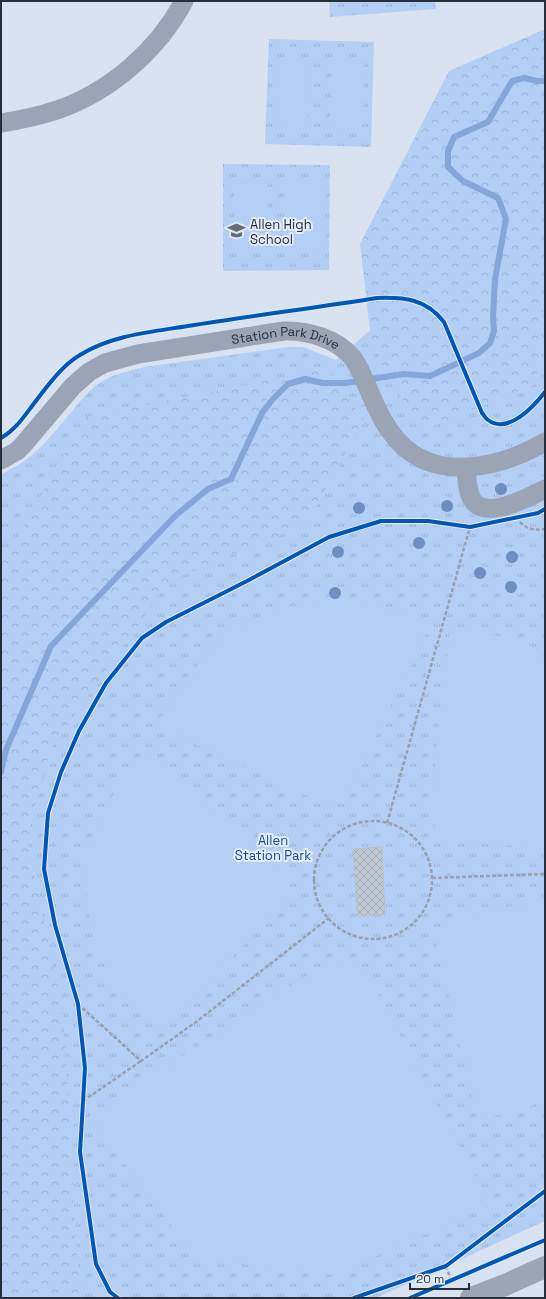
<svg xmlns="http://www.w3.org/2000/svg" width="546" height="1299" font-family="'Space Grotesk',sans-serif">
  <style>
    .grass { fill: url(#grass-tufts) }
    .forest { fill: url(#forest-crowns) }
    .pitch { fill: #b4cff6 }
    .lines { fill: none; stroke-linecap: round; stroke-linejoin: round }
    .stream { stroke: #85a6d8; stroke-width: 6 }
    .building { fill: url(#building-cross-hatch); stroke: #b9c0cc }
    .path { stroke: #99a1ae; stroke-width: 2.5; stroke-dasharray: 4 2; stroke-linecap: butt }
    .minor { stroke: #99a4b4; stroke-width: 19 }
    .major { stroke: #9ba6b5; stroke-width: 22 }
    .cycleway-casing { stroke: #e4edfa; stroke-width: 6 }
    .cycleway { stroke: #0057b8; stroke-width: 4 }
    .tree { fill: #6c8fc0 }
    .labels { text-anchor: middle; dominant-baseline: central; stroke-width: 4; stroke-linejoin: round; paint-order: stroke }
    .poi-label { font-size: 13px; fill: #262e3a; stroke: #e4edfa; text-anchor: start }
    .street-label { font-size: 13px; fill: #262e3a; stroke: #e4edfa }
    .park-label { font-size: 13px; fill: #124b98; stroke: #e4edfa }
  </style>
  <defs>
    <pattern id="grass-tufts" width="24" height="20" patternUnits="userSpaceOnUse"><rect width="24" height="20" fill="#b4cff6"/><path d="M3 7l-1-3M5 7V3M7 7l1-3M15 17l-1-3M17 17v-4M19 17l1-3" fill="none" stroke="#9bb2d4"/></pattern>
    <pattern id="forest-crowns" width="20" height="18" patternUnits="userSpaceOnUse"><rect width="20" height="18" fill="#b4cff6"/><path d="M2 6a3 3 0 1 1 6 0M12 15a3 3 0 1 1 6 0" fill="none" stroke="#9bb2d4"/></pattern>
    <pattern id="building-cross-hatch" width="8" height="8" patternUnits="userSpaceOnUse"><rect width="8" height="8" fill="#c1c9d5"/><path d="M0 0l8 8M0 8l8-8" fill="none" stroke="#a6adb8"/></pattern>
  </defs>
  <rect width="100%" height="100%" fill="#d9e2f0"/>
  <!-- grass -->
  <path class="grass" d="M329 1H435L436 9 330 17Z
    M269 39 374 42 371 147 265 144Z
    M223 164 330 165 329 270 223 271Z
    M545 177V1221L376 1298H1V474C33 461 51 436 73 410 81 400 90 389 101 382 114 374 129 371 144 367L288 347H303L336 360Z"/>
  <!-- forest -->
  <path class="forest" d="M545 29V289L536 384 421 431 372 347 360 244 449 71Z
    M329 368 364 421 306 524 169 581 50 750 27 838 63 1015 76 1239 81 1298H1V565L86 417Z"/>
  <!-- pitch -->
  <path class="pitch" d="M278 57 310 58 307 128 275 127Z
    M332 59 364 60 362 129 330 128Z
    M288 183H320V252L288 251Z
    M234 184H267V253H234Z
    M332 602 377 604 404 614 428 629 346 799 327 805 159 727 166 708 223 632 283 607Z
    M450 626 524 641 545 657V849L449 840 429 820Z
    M145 752 289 873 290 895 163 1032 135 1010 112 984 94 939 87 905 84 855 104 809 128 773Z
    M545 900V1100L524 1109 478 1120 437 946 448 918Z
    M343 959 366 971 490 1205 335 1275 195 1258 89 1116 315 970Z"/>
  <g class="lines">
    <!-- stream -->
    <path class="stream" d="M1 772 6 750 51 646 175 516 208 489 231 479 262 413 273 399 288 384 305 379 323 383H346L404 374 430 376 479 353 490 343 494 331 493 317 495 279 506 219 498 198 463 181 448 167V151L454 137 488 122 512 81 524 78 537 81H545"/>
  </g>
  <!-- building -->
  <path class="building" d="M382 847 385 915 357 916 353 849Z"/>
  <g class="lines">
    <!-- path -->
    <path class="path" d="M520 522C527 530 535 530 545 529
      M314 880a59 59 0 1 1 118 0a59 59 0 1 1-118 0Z
      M387 823 470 527
      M432 878 545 874
      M78 1004 141 1061 196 1022 329 918
      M83 1101 141 1061
      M446 1266 451 1280"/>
    <!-- minor -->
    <g class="minor">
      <path d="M1 123C20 120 39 116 57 110 110 92 158 50 184 1"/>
      <path id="s1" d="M1 460 17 451 23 445 73 386 89 372 105 363 138 354 284 331C308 330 337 339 353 358 357 364 360 370 363 377 371 394 378 415 390 431 427 485 496 470 545 442"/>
      <path d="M466 468C467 479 467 492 473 501 487 520 529 497 545 489"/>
    </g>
    <!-- major -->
    <path class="major" d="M471 1298 505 1285 545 1267"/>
    <defs>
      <path id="cycleway" d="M1 438C15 430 23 418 32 406 45 389 62 365 80 355 112 335 151 332 188 326 250 316 314 308 377 298 405 297 426 299 444 322L482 413C484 415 486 419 488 420 508 435 534 406 545 392
        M118 1298 110 1292 96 1264 80 1152 85 1068 78 1004 55 925 44 869 48 813 61 772 79 731 106 683 142 638 166 622 247 581 329 537 381 521H428L470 527 538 513 545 509
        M354 1298 446 1266 545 1191
        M410 1298 545 1240"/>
    </defs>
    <!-- cycleway casing -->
    <use href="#cycleway" class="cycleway-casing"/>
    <!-- cycleway -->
    <use href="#cycleway" class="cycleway"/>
  </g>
  <!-- trees -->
  <g class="tree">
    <circle cx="501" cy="489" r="6"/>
    <circle cx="447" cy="506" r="6"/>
    <circle cx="359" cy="508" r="6"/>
    <circle cx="419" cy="543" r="6"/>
    <circle cx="338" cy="552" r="6"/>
    <circle cx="512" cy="557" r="6"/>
    <circle cx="480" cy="573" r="6"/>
    <circle cx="511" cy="587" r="6"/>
    <circle cx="335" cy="593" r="6"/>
  </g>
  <!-- icons -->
  <defs>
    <symbol id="school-bare" viewBox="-9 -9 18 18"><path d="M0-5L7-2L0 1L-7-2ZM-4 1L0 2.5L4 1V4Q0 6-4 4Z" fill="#656d7a" stroke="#e4edfa" stroke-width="2.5" paint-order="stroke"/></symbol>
  </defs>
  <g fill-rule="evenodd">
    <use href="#school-bare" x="224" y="218" width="25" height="25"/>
  </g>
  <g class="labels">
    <!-- poi labels -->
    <g class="poi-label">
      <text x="250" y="224">Allen High<tspan x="250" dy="15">School</tspan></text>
    </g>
    <!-- street labels -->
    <g class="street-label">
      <text stroke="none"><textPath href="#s1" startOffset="328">Station Park Drive</textPath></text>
    </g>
    <!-- park labels -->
    <g class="park-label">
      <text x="273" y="840">Allen<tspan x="273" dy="15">Station Park</tspan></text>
    </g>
  </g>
  <!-- border -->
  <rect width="546" height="1299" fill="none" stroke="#262e3a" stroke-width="4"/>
  <!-- scale -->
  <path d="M410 1283v6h59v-6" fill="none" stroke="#262e3a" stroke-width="2"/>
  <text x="416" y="1283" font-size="12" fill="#262e3a" stroke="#e4edfa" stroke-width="3" paint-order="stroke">20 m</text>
</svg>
